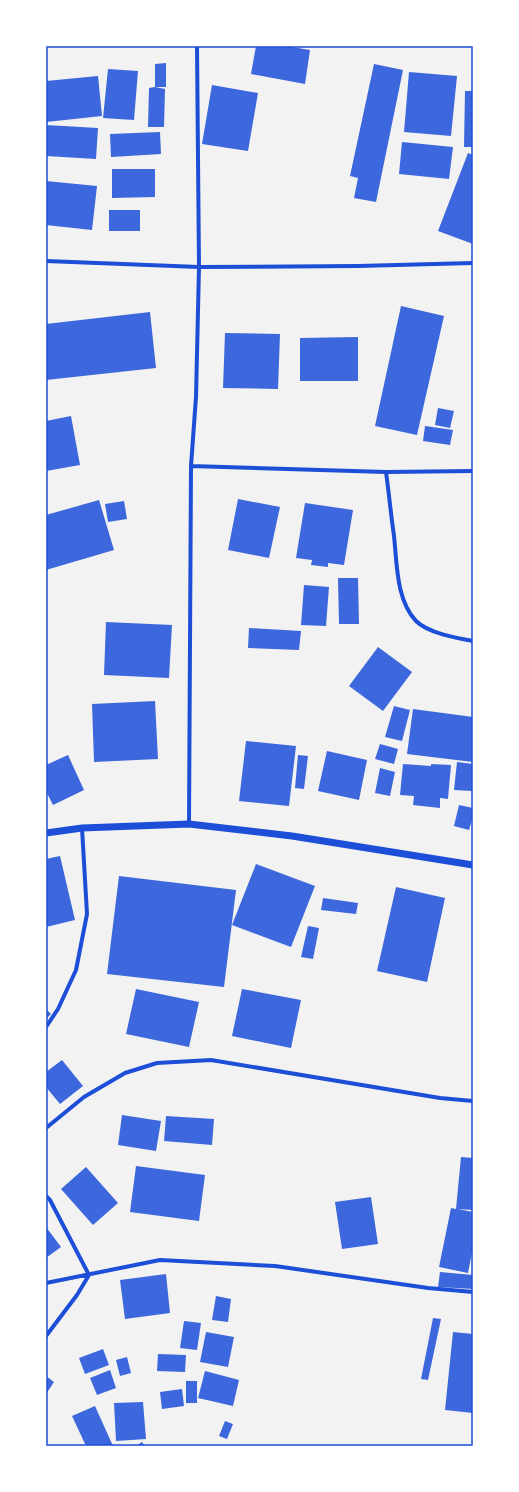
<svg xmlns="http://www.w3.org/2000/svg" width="519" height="1492" font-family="Literata,serif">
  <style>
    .building { fill: #3d67dc }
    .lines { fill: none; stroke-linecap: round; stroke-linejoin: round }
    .minor { stroke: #1d4ed8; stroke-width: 4 }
    .tertiary { stroke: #1d4ed8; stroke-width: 7 }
    .neatline { fill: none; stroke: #1d4ed8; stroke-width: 1.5 }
  </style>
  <rect width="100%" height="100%" fill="#f2f2f2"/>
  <!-- building -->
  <path class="building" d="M256 46H286L310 50 305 84 251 74Z
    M166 63V87H155V64Z
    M374 64 403 70 376 202 354 198 358 178 350 176Z
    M108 69 138 71 134 120 103 118Z
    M409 72 457 76 451 136 404 132Z
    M98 76 102 116 46 122V81Z
    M212 85 258 93 248 151 202 144Z
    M155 87 165 89 164 127H148L149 88Z
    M465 91H473V147H464Z
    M46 125 98 128 96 159 46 156Z
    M160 132 161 154 111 157 110 134Z
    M402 142 453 147 449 179 399 174Z
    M468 153 473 155V244L438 231Z
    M112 169H155V197L112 198Z
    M46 181 97 186 92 230 46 225Z
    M109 210H140V231H109Z
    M401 306 444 316 417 435 375 426Z
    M150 312 156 368 46 380V324Z
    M225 333 280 334 278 389 223 388Z
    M358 337V381H300V338Z
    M438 408 454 411 450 428 435 425Z
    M71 416 80 465 46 471V421Z
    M425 426 453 430 450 445 423 441Z
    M238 499 280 507 269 558 228 550Z
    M99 500 114 550 46 570V515Z
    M124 501 127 519 108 522 105 504Z
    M305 503 353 510 344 565 328 563V567L311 565 312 560 296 558Z
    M338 578H358L359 624H339Z
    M304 585 329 587 326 626 301 625Z
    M106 622 172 625 169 678 104 675Z
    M249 628 301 631 299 650 248 648Z
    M378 647 412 672 383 711 349 686Z
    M155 701 158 759 94 762 92 704Z
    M394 706 410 710 402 741 385 737Z
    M413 709 473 717V762L407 754Z
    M246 741 296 746 289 806 239 801Z
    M380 744 398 749 394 764 375 759Z
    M327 751 367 760 359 800 318 791Z
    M68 755 84 790 53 805 46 791V765Z
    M298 755 308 756 304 789 295 788Z
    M457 762 473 764V791L454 790Z
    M403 764 431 766V764L451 765 448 799 440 798V808L413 805 414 796 400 795Z
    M380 768 395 772 390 796 375 793Z
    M459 805 473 808V816L469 830 454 826Z
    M60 856 75 920 46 927V859Z
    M256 864 315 886 291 947 232 925Z
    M119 876 236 890 224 987 107 974Z
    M396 887 445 898 427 982 377 971Z
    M323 898 358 903 356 914 321 910Z
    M308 926 319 928 313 959 301 957Z
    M136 989 199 1002 189 1047 126 1034Z
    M242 989 301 1000 291 1048 232 1036Z
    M46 1009 51 1014 46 1019Z
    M62 1060 83 1086 60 1104 46 1087V1072Z
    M122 1115 161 1121 156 1151 118 1145Z
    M166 1116 214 1119 212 1145 164 1141Z
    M461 1157 473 1158V1210L458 1209 473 1212V1247L468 1273 439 1267 451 1208 456 1209Z
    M136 1166 205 1175 199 1221 130 1212Z
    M86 1167 118 1203 93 1225 61 1189Z
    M371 1197 378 1244 342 1249 335 1202Z
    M46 1227 61 1247 46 1258Z
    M440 1272 473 1275V1289L438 1287Z
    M166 1274 170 1313 125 1319 120 1280Z
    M216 1296 231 1299 228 1322 212 1320Z
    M433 1318 441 1319 428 1380 421 1379Z
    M184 1321 201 1323 197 1350 180 1348Z
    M206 1332 234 1337 228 1367 200 1362Z
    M453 1332 473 1334V1413L445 1410Z
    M103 1349 109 1365 85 1374 79 1358Z
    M158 1354 186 1355 185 1372 157 1371Z
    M127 1357 131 1373 120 1376 116 1360Z
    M110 1370 116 1388 97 1395 90 1378Z
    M205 1371 239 1380 233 1406 198 1398Z
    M46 1376 54 1382 46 1394Z
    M186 1381H197V1403H186Z
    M182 1389 184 1406 162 1409 160 1392Z
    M143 1402 146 1439 116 1441 114 1403Z
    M95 1406 113 1446H86L72 1416Z
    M225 1421 233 1424 227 1439 219 1436Z
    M142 1442 145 1446H136Z"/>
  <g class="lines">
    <!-- minor -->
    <path class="minor" d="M46 261 199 267 358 266 473 263
      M191 466 386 472 473 471
      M386 472C389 494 391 515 394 536 397 563 396 600 416 621 428 633 456 638 473 641
      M189 824 191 466 196 397 199 267 197 46
      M46 1027 58 1009 76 970 87 914 82 828
      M46 1128 84 1097 125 1073 157 1063 211 1060 440 1098 473 1101
      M46 1196 50 1200 89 1275 77 1295 46 1336
      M46 1283 160 1260 275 1266 428 1288 473 1292"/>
    <!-- tertiary -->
    <path class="tertiary" d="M46 833 82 828 189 824 292 836 473 865"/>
  </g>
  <!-- border -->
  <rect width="519" height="1492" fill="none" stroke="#ffffff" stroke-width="94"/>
  <rect x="47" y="47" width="425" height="1398" class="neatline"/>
</svg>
